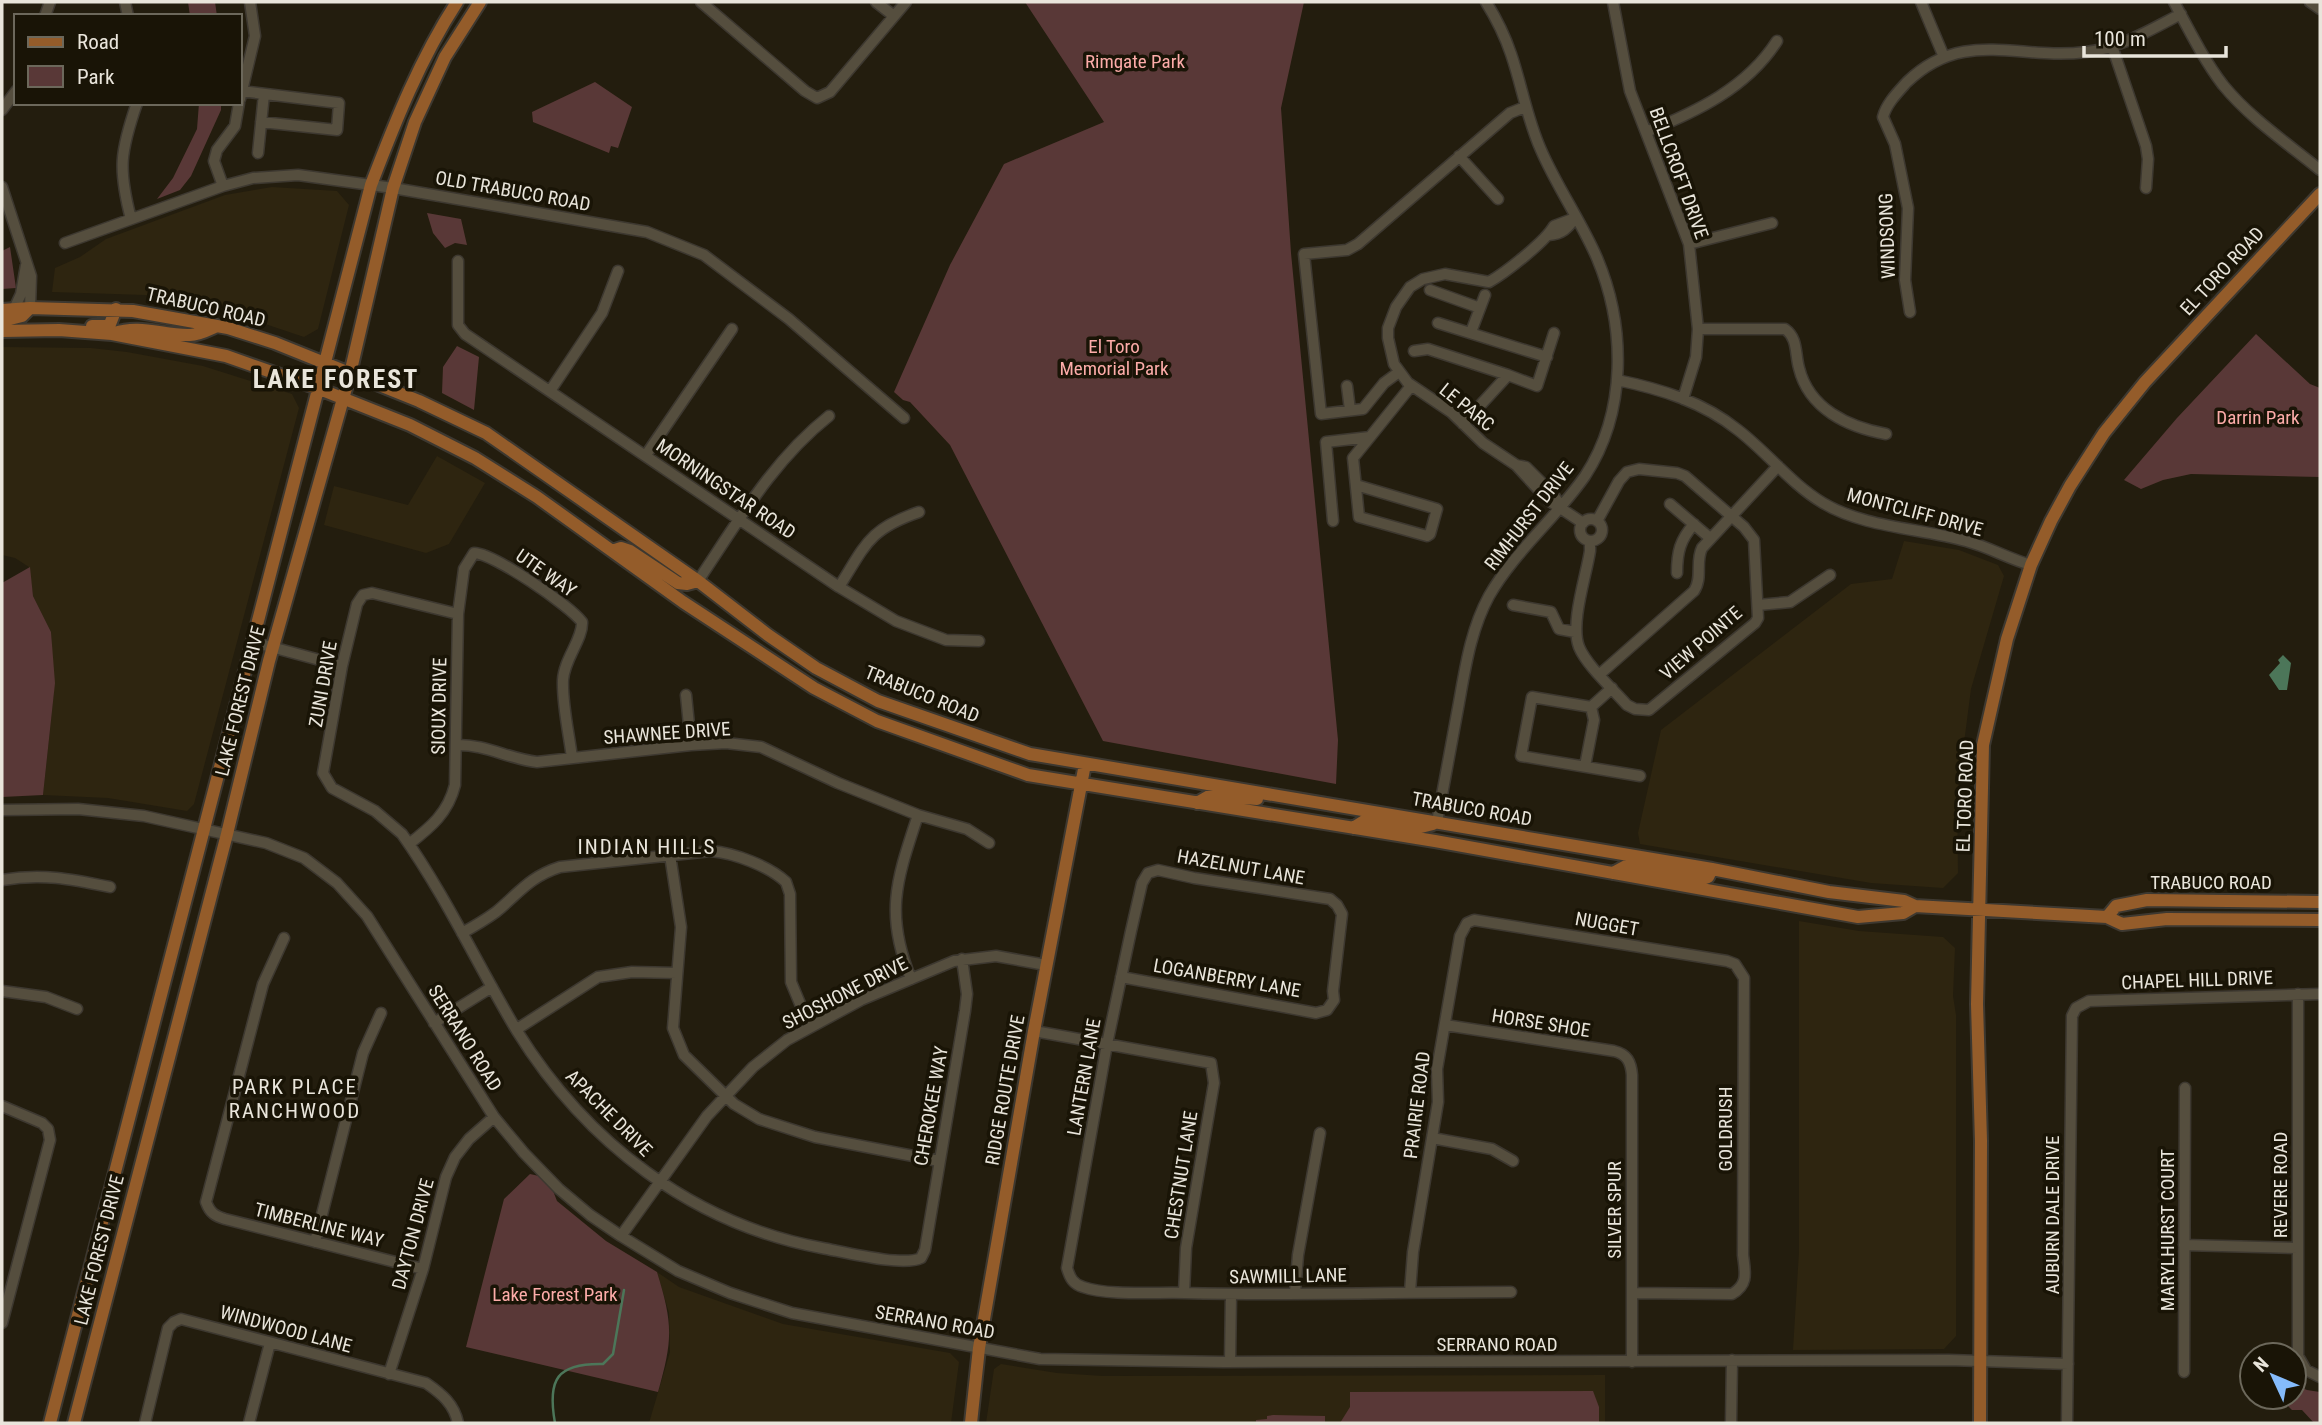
<svg xmlns="http://www.w3.org/2000/svg" width="2322" height="1425" font-family="'Roboto Condensed',sans-serif">
  <style>
    .built { fill: #2e2510 }
    .green { fill: #593837 }
    .water { fill: #4c7659 }
    .lines { fill: none; stroke-linecap: round; stroke-linejoin: round }
    .stream { stroke: #4c7659; stroke-width: 2.5 }
    .minor-casing { stroke: #3d3830; stroke-width: 13 }
    .major-casing { stroke: #3d3830; stroke-width: 16 }
    .minor { stroke: #554e3e; stroke-width: 10 }
    .major { stroke: #945c2a; stroke-width: 12 }
    .labels { text-anchor: middle; dominant-baseline: central; stroke-width: 7; stroke-linejoin: round; paint-order: stroke }
    .park-label { font-size: 19px; fill: #fdaca9; stroke: #191406 }
    .street-label { font-size: 19px; fill: #e9e5db; stroke: #191406 }
    .neighbourhood-label { font-size: 21px; letter-spacing: 2px; fill: #e9e5db; stroke: #191406 }
    .district-label { font-size: 26px; font-weight: bold; letter-spacing: 2px; fill: #e9e5db; stroke: #191406 }
  </style>
  <rect width="100%" height="100%" fill="#231d0e"/>
  <!-- built -->
  <path class="built" d="M272 187 337 191 349 205 318 329 304 337 221 309 145 295 52 292 55 268 80 257 106 239 225 195Z
    M2 347 91 348 127 352 203 366 292 394 299 408 194 804 187 811 108 798 43 795 54 691 51 632 33 596 29 567 15 558 2 555Z
    M437 456 485 483 449 544 426 553 324 525 334 486 408 505Z
    M1904 541 1959 550 1998 565 2004 576 1971 689 1957 797 1958 873 1943 888 1871 883 1640 844 1638 833 1661 730 1851 584 1892 579Z
    M1799 921 1859 931 1943 937 1955 948 1953 996 1956 1015V1336L1944 1349 1793 1350 1799 1252Z
    M657 1272 679 1287 783 1324 950 1353 959 1362 951 1423H649L670 1352 669 1313Z
    M1001 1364 1057 1373 1103 1376 1605 1375V1423H986L994 1369Z"/>
  <!-- green -->
  <path class="green" d="M188 2H215L217 16H190Z
    M1025 2H1304L1281 108 1291 253 1338 740 1336 784 1103 741 950 445 910 402 903 400 894 392 950 265 1004 164 1104 122Z
    M595 82 632 107 618 148 611 146 609 153 533 122 532 112Z
    M199 103H221V110L191 176 180 190 157 199 173 178 197 129Z
    M427 213 461 219 467 245 455 243 445 248 433 233Z
    M10 247 16 288 2 289V251Z
    M2256 334 2310 384 2320 388V477L2191 474 2163 480 2141 489 2124 480 2177 418Z
    M457 346 479 357 474 410 442 393 443 367Z
    M30 567 33 596 51 632 55 683 43 795 2 797V583Z
    M530 1174 548 1178 557 1201 606 1241 657 1272C673 1324 673 1339 658 1392L466 1347 504 1199Z
    M2297 1386 2307 1390 2320 1392V1423H2314L2302 1410H2292L2284 1402 2288 1397H2294V1390Z
    M1593 1391 1599 1407V1423H1340L1350 1407V1392Z
    M1273 1415 1325 1416V1423H1256V1420L1267 1419V1416Z"/>
  <!-- water -->
  <path class="water" d="M2283 655 2291 663 2287 690H2279L2269 675 2280 663 2278 660Z"/>
  <g class="lines">
    <!-- stream -->
    <path class="stream" d="M555 1423C547 1379 557 1363 603 1364L613 1354 624 1290"/>
    <defs>
      <path id="minor" d="M125 2 128 16
        M701 2 805 91 817 98 830 92 906 2
        M876 2 894 16
        M1613 2 1630 91 1689 244 1698 329 1696 357 1683 399
        M1921 2 1944 57
        M2174 2C2189 30 2204 60 2223 85 2250 118 2287 143 2320 170
        M2310 2 2320 9
        M45 16 50 2
        M2112 46 2146 146 2148 159 2146 188
        M241 91 339 103 337 130 261 122
        M240 99 255 36 250 2
        M2 110 16 91
        M1646 132C1696 112 1747 88 1777 41
        M258 153 264 94
        M1459 156 1498 199
        M223 186 214 161 217 150 235 126 239 103
        M2 187 31 276 30 308
        M131 219C118 169 120 152 137 103
        M1549 235C1562 234 1568 228 1575 218
        M65 243 223 186 253 178 298 175 393 188 647 232 704 255 789 319 904 418
        M1689 244 1772 223
        M458 261V325L465 334 839 587 896 621 946 640 979 641
        M1430 290 1480 308
        M14 309 21 294 26 265
        M1910 312 1905 280 1908 208 1895 144 1883 117C1886 104 1898 92 1907 82 1964 27 2019 61 2086 52 2121 48 2150 30 2181 14
        M1438 323 1547 357
        M1698 329H1785C1798 338 1795 354 1799 368 1809 409 1848 427 1886 434
        M1471 332 1485 295
        M1414 351 1428 349 1508 375
        M1399 372 1384 383 1363 409 1321 414 1304 254 1347 250 1358 244 1510 113 1525 107
        M1617 380C1661 389 1703 402 1738 430 1768 453 1791 484 1823 503 1865 528 1920 528 1966 541 1989 547 2009 559 2031 565
        M1347 386 1350 410
        M550 391 602 313 618 271
        M1463 424 1508 375 1537 386 1554 333
        M1370 437 1411 386
        M646 455 732 329
        M1516 465 1548 500 1583 523
        M1670 504 1710 538
        M1561 507 1553 494 1526 467 1516 465 1483 443 1451 412 1408 383 1394 364 1388 338V328L1396 307 1410 287 1423 279 1445 274 1489 282C1505 273 1545 242 1554 226L1575 218
        M1580 530a11 11 0 1 1 22 0a11 11 0 1 1-22 0Z
        M1333 521 1326 442 1370 437 1353 458 1359 517 1427 536 1430 534 1437 509 1356 485
        M1590 541V551C1586 577 1570 623 1579 647 1587 666 1613 689 1627 705L1635 709 1649 710 1755 623 1758 618 1754 540 1744 527 1685 476 1677 473 1639 469 1627 472 1619 481 1597 521
        M1677 573C1677 552 1680 540 1694 524
        M698 581C737 523 773 460 829 416
        M839 587C866 544 869 529 919 512
        M1513 605 1551 612 1559 629 1575 632
        M1758 605 1790 602 1830 575
        M458 614 372 593 363 595 357 604 342 666 323 773 332 788 375 811 402 834C446 896 478 966 517 1031 586 1142 692 1224 822 1248 844 1252 903 1267 921 1258L925 1250 965 1011 967 994 962 959
        M253 642 342 666
        M1600 674 1694 591C1703 578 1695 562 1702 548L1778 466
        M1612 688 1591 707 1532 697 1521 756 1640 776
        M686 695 691 745
        M456 745C485 744 509 759 537 762L691 745 726 743 761 747 838 783 918 815 967 829 989 843
        M1585 766 1594 720 1591 707
        M2 810 78 809 144 816 266 843 304 858 337 883 367 916 494 1117 524 1153 559 1189 590 1215 621 1236 678 1271 730 1293 792 1313 1040 1359 1224 1362 1949 1360 2068 1364
        M1437 822C1444 784 1451 746 1458 708 1465 670 1470 631 1489 596 1514 552 1556 518 1585 476 1627 412 1626 327 1597 258 1581 221 1557 187 1541 150 1527 119 1522 86 1511 54 1505 36 1496 18 1486 2
        M409 844C431 827 448 813 455 785L458 614 464 569 474 553C493 553 569 605 582 622 583 639 564 659 563 680 562 705 569 733 572 758
        M670 855 681 927 673 1028 684 1055 734 1104 759 1119 815 1137 939 1161
        M2 880C42 873 71 879 110 887
        M462 933C473 927 485 920 496 912 519 893 529 877 560 867L711 851C734 853 769 866 786 882L790 894 791 982 801 1006 814 1024
        M284 938 263 984 206 1202C210 1213 215 1216 225 1219L423 1269
        M1121 977 1316 1013 1327 1010 1334 1000 1333 991 1342 914 1337 905 1330 899 1194 878 1158 870 1148 873 1142 883 1131 931 1107 1044 1067 1268C1070 1278 1073 1284 1083 1287 1107 1296 1158 1292 1185 1293 1293 1296 1402 1292 1511 1292
        M911 979C884 913 897 879 918 815
        M2 991 46 997 77 1009
        M2298 994V1356L2306 1370 2320 1377
        M434 1023 492 987
        M1445 1025 1614 1051C1627 1054 1631 1062 1632 1075V1362
        M517 1029 598 977 632 972 677 973
        M1034 1031 1211 1063 1214 1083 1186 1248 1184 1293
        M2 1106 42 1123 48 1129 50 1140 2 1323
        M1432 1138 1492 1149 1513 1161
        M621 1236 707 1116 753 1067 787 1040 861 1000 954 961 996 956 1046 965
        M315 1242 363 1053 381 1013
        M2184 1245 2298 1248
        M1410 1292 1413 1252 1438 1102 1437 1069 1460 936 1467 923 1474 920 1727 961 1735 964 1744 978 1743 1255C1745 1272 1749 1284 1732 1294L1632 1293
        M1295 1293 1298 1255 1320 1133
        M1230 1362 1231 1295
        M2184 1372 2185 1088
        M389 1374 423 1269 446 1177 455 1157 469 1139 494 1117
        M145 1423 168 1328 174 1322 181 1319 426 1383C442 1394 454 1404 458 1423
        M249 1423 270 1343
        M1731 1423 1732 1360
        M2067 1423 2072 1016 2076 1008 2089 1001 2320 994"/>
      <path id="major" d="M2 310 30 308 133 311 228 328 275 343 419 401 486 433 698 581 768 635 816 668 878 701 1030 754 1712 869 1829 892 1904 901 1915 906 2107 917 2122 924 2167 919 2320 920
        M2 321 22 316 30 308
        M92 326H106L110 324 116 309
        M2 331 59 330 112 334 226 356 317 388 410 425 475 458 537 497 683 602 814 688 877 721 1028 775 1435 841 1858 917 1903 913 1915 906
        M115 333C140 324 164 336 190 335 199 335 208 330 217 326
        M612 551 621 548 630 551 678 583 687 584 698 581
        M1197 803 1211 795 1257 799
        M1353 828 1364 821 1417 828 1433 824
        M1613 873 1626 866 1702 879 1708 877 1712 869
        M2107 917 2116 906 2147 900 2320 902
        M50 1423 371 185C395 122 420 59 457 2
        M74 1423 227 834 269 661 350 374 393 188 415 122 445 57 480 2
        M971 1423 979 1348 1034 1031 1085 764
        M1980 1423 1981 1141 1977 1004 1983 745 2007 639 2031 565 2051 521 2070 486 2104 433 2145 382 2320 194"/>
    </defs>
    <!-- minor casing -->
    <use href="#minor" class="minor-casing"/>
    <!-- major casing -->
    <use href="#major" class="major-casing"/>
    <!-- minor -->
    <use href="#minor" class="minor"/>
    <!-- major -->
    <use href="#major" class="major"/>
  </g>
  <g class="labels">
    <!-- park labels -->
    <g class="park-label">
      <text x="1135" y="61">Rimgate Park</text>
      <text x="1114" y="346">El Toro<tspan x="1114" dy="22">Memorial Park</tspan></text>
      <text x="2258" y="417">Darrin Park</text>
      <text x="555" y="1294">Lake Forest Park</text>
    </g>
    <!-- street labels -->
    <g class="street-label">
      <text transform="translate(1679 173) rotate(70)">BELLCROFT DRIVE</text>
      <text transform="translate(513 191) rotate(10)">OLD TRABUCO ROAD</text>
      <text transform="translate(1887 236) rotate(-92)">WINDSONG</text>
      <text transform="translate(2222 271) rotate(-47)">EL TORO ROAD</text>
      <text transform="translate(206 307) rotate(13)">TRABUCO ROAD</text>
      <text transform="translate(1467 407) rotate(39)">LE PARC</text>
      <text transform="translate(726 489) rotate(34)">MORNINGSTAR ROAD</text>
      <text transform="translate(1915 512) rotate(15)">MONTCLIFF DRIVE</text>
      <text transform="translate(1529 516) rotate(-52)">RIMHURST DRIVE</text>
      <text transform="translate(546 573) rotate(35)">UTE WAY</text>
      <text transform="translate(1701 643) rotate(-41)">VIEW POINTE</text>
      <text transform="translate(323 684) rotate(-80)">ZUNI DRIVE</text>
      <text transform="translate(922 694) rotate(22)">TRABUCO ROAD</text>
      <text transform="translate(240 701) rotate(-76)">LAKE FOREST DRIVE</text>
      <text transform="translate(439 706) rotate(-89)">SIOUX DRIVE</text>
      <text transform="translate(667 733) rotate(-4)">SHAWNEE DRIVE</text>
      <text transform="translate(1965 796) rotate(-88)">EL TORO ROAD</text>
      <text transform="translate(1472 809) rotate(10)">TRABUCO ROAD</text>
      <text transform="translate(1241 867) rotate(10)">HAZELNUT LANE</text>
      <text x="2211" y="882">TRABUCO ROAD</text>
      <text transform="translate(1607 924) rotate(10)">NUGGET</text>
      <text transform="translate(1227 978) rotate(10)">LOGANBERRY LANE</text>
      <text transform="translate(2197 980) rotate(-2)">CHAPEL HILL DRIVE</text>
      <text transform="translate(845 993) rotate(-27)">SHOSHONE DRIVE</text>
      <text transform="translate(1541 1023) rotate(9)">HORSE SHOE</text>
      <text transform="translate(465 1038) rotate(58)">SERRANO ROAD</text>
      <text transform="translate(1084 1077) rotate(-80)">LANTERN LANE</text>
      <text transform="translate(1005 1090) rotate(-80)">RIDGE ROUTE DRIVE</text>
      <text transform="translate(1417 1105) rotate(-83)">PRAIRIE ROAD</text>
      <text transform="translate(931 1106) rotate(-80)">CHEROKEE WAY</text>
      <text transform="translate(609 1113) rotate(45)">APACHE DRIVE</text>
      <text transform="translate(1725 1129) rotate(-90)">GOLDRUSH</text>
      <text transform="translate(1181 1175) rotate(-81)">CHESTNUT LANE</text>
      <text transform="translate(2280 1185) rotate(-90)">REVERE ROAD</text>
      <text transform="translate(1614 1210) rotate(-90)">SILVER SPUR</text>
      <text transform="translate(2052 1215) rotate(-90)">AUBURN DALE DRIVE</text>
      <text transform="translate(319 1225) rotate(14)">TIMBERLINE WAY</text>
      <text transform="translate(2167 1230) rotate(-90)">MARYLHURST COURT</text>
      <text transform="translate(413 1234) rotate(-75)">DAYTON DRIVE</text>
      <text transform="translate(99 1250) rotate(-76)">LAKE FOREST DRIVE</text>
      <text transform="translate(1288 1276) rotate(-1)">SAWMILL LANE</text>
      <text transform="translate(935 1322) rotate(10)">SERRANO ROAD</text>
      <text transform="translate(286 1329) rotate(15)">WINDWOOD LANE</text>
      <text x="1497" y="1344">SERRANO ROAD</text>
    </g>
    <!-- neighbourhood labels -->
    <g class="neighbourhood-label">
      <text x="647" y="847">INDIAN HILLS</text>
      <text x="295" y="1087">PARK PLACE<tspan x="295" dy="24">RANCHWOOD</tspan></text>
    </g>
    <!-- district labels -->
    <g class="district-label">
      <text x="336" y="379">LAKE FOREST</text>
    </g>
  </g>
  <!-- border -->
  <rect width="2322" height="1425" fill="none" stroke="#e9e5db" stroke-width="7"/>
  <!-- legend -->
  <rect x="14" y="14" width="228" height="91" fill="#191406" stroke="#6c685b" stroke-width="2"/>
  <rect x="28" y="37" width="35" height="10" fill="#945c2a" stroke="#6c685b" stroke-width="2"/>
  <text x="77" y="49" font-size="21" fill="#e9e5db">Road</text>
  <rect x="28" y="66" width="35" height="21" fill="#593837" stroke="#6c685b" stroke-width="2"/>
  <text x="77" y="84" font-size="21" fill="#e9e5db">Park</text>
  <!-- north arrow -->
  <g transform="translate(2273 1376) rotate(314)"><circle r="33" fill="#191406" stroke="#6c685b" stroke-width="2"/>
  <path d="M0-5L12 26L0 18L-12 26Z" fill="#85bbfb"/>
  <text y="-10" font-size="19" font-weight="bold" text-anchor="middle" fill="#e9e5db">N</text>
  </g>
  <!-- scale -->
  <path d="M2084 46v10h142v-10" fill="none" stroke="#e9e5db" stroke-width="3.5"/>
  <text x="2094" y="46" font-size="21" fill="#e9e5db" stroke="#191406" stroke-width="5" paint-order="stroke">100 m</text>
</svg>
